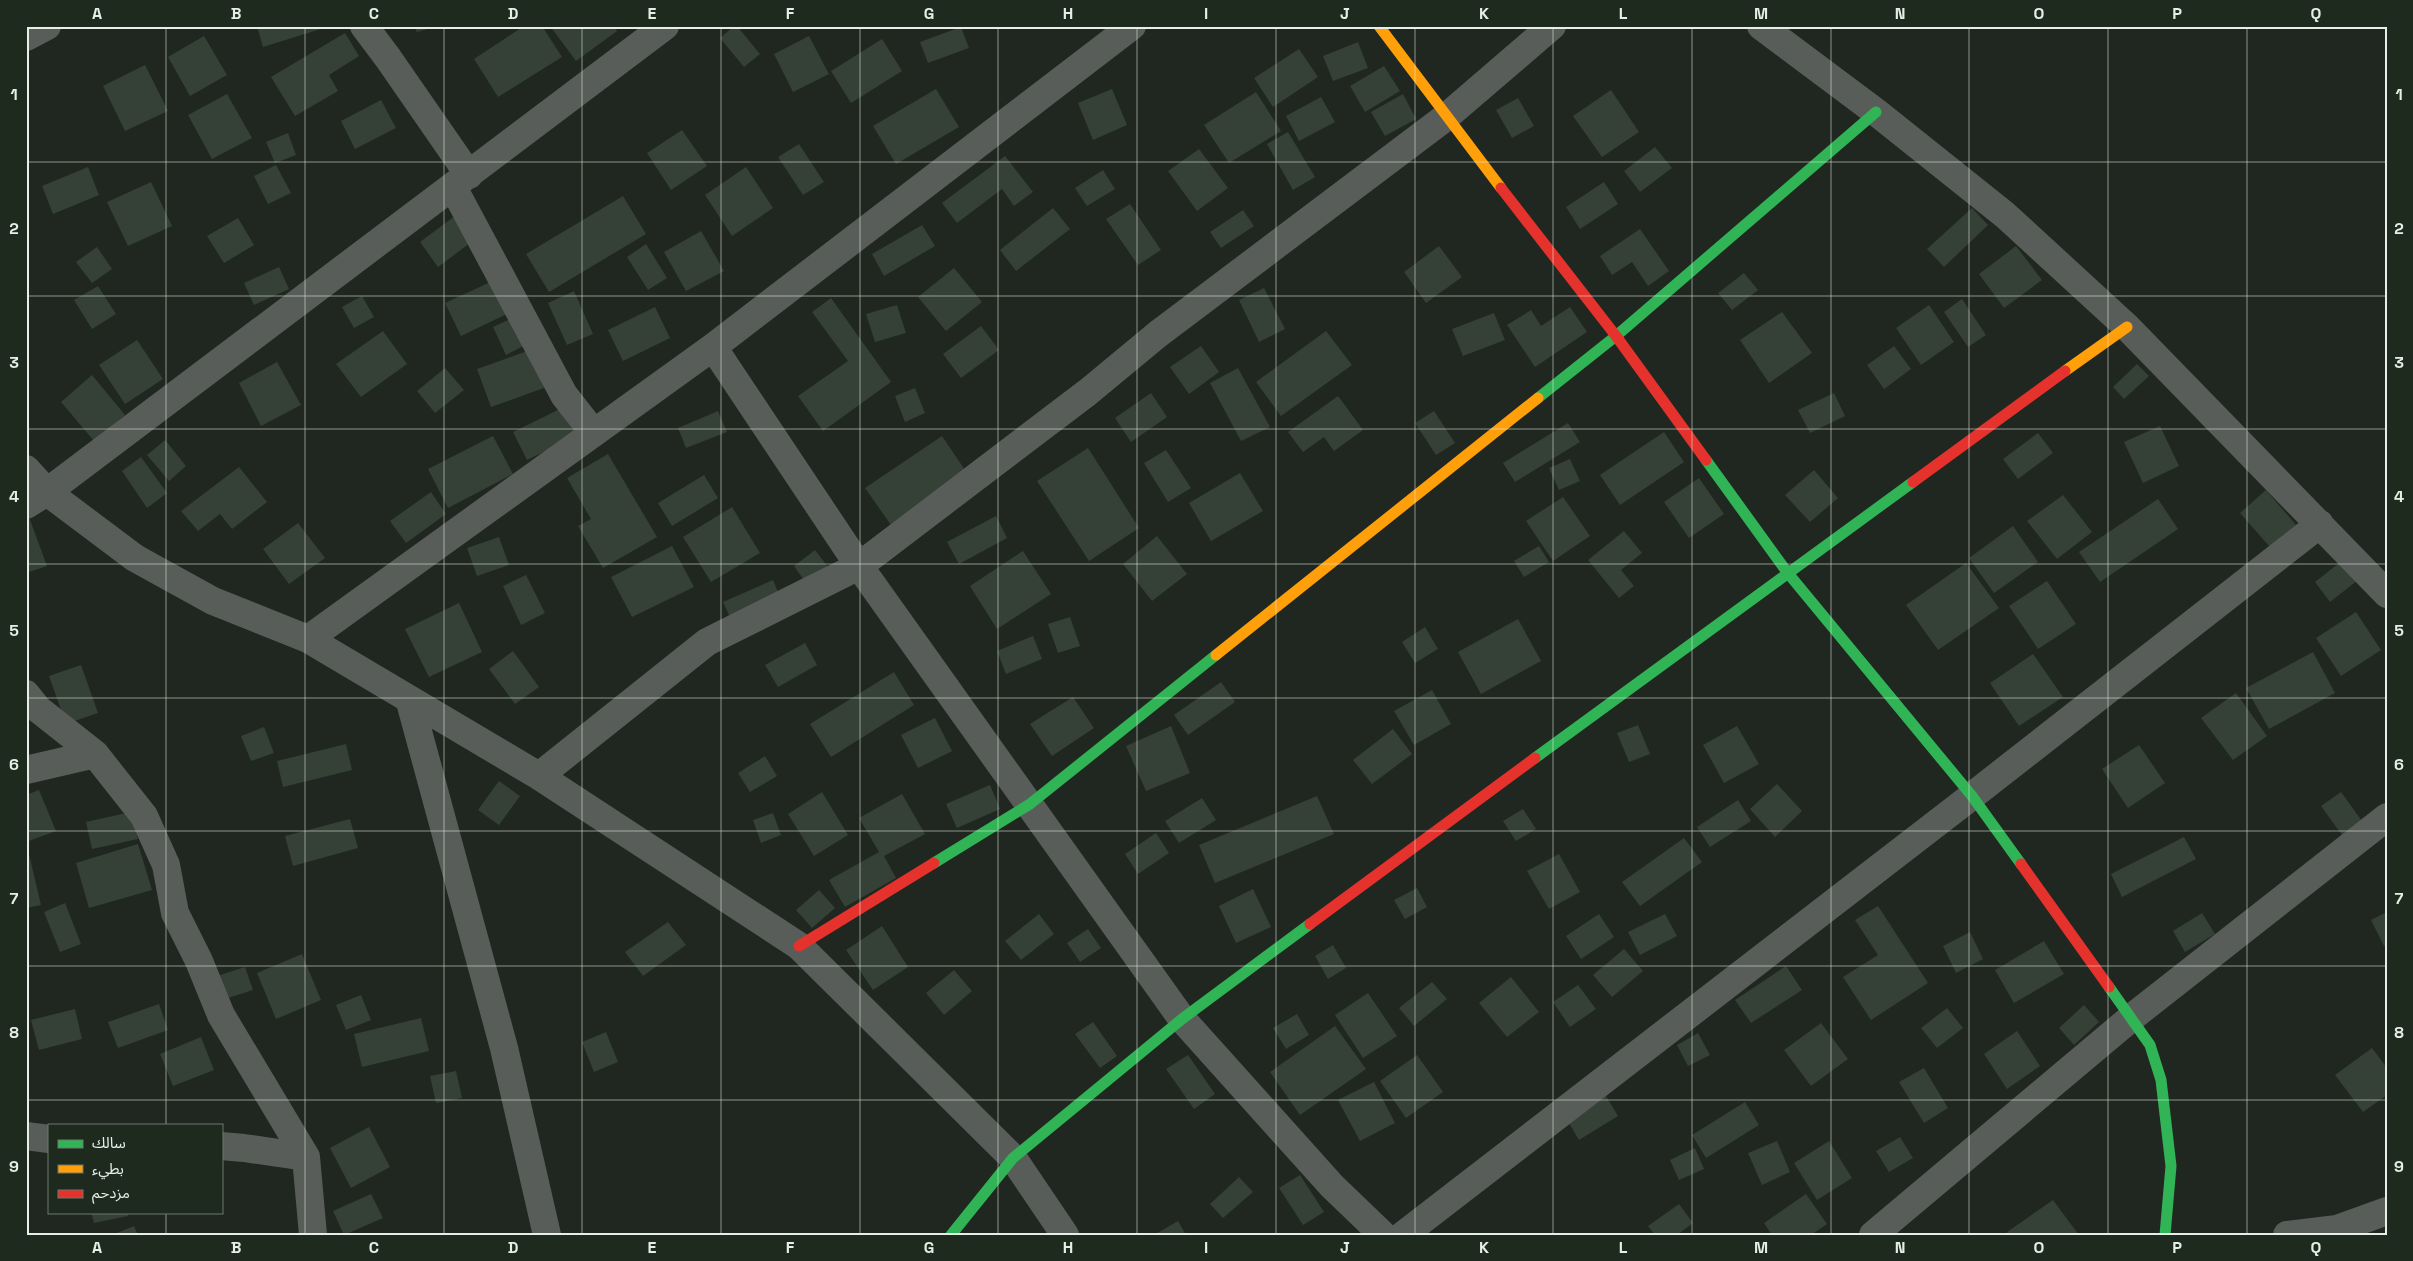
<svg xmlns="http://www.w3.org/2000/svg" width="2413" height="1261" font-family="'Space Grotesk','Noto Sans Arabic',sans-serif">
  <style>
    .building { fill: #354036 }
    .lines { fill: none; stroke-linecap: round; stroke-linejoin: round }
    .street { stroke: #595d59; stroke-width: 28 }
    .fast { stroke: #30b455; stroke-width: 11 }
    .slow { stroke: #ff9f0a; stroke-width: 11 }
    .jam { stroke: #e5322d; stroke-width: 11 }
    .grid { fill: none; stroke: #e6eee5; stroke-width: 1; stroke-opacity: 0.55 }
    .neatline { fill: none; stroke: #e6eee5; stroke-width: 2 }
    .grid-label { font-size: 16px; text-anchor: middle; font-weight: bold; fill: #e6eee5 }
  </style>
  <rect width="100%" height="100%" fill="#202720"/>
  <!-- building -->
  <path class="building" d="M257 26H327V27L263 47Z
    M414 26H434V27L417 32Z
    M524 26H542L562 57 498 97 474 59Z
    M550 26H614L617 31 576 61Z
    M734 26H737L760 54 744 67 720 38Z
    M961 27 969 48 928 63 920 42Z
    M345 33 359 56 329 75 338 91 295 116 271 77Z
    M204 36 227 75 190 96 168 57Z
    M809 36 829 74 793 92 774 54Z
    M882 39 902 71 851 103 831 71Z
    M1358 42 1368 68 1333 81 1323 56Z
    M1299 49 1318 77 1273 107 1254 78Z
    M145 65 168 111 125 131 103 86Z
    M1384 66 1400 91 1365 112 1350 86Z
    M936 89 959 127 896 164 873 126Z
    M1112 89 1127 125 1093 140 1078 103Z
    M1611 90 1639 132 1602 157 1573 116Z
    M1256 92 1281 131 1229 163 1204 125Z
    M227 94 252 138 212 159 188 115Z
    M1403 94 1416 119 1385 136 1371 112Z
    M1321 97 1335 122 1299 141 1286 116Z
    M1518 98 1534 126 1512 138 1496 110Z
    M381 100 396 128 355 149 341 121Z
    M682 130 707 166 671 190 647 153Z
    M1288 132 1315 177 1293 190 1267 144Z
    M288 133 296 155 275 163 266 142Z
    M799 144 824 182 803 195 778 157Z
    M1655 147 1672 168 1640 192 1624 171Z
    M1199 149 1228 188 1197 211 1168 171Z
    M1005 156 1033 192 1014 206 1002 189 957 223 942 203Z
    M276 165 291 193 268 204 254 176Z
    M88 167 99 195 53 214 42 186Z
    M746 167 773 208 732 236 705 195Z
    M1103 170 1115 189 1087 206 1075 188Z
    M151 182 172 226 128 246 107 202Z
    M1604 182 1618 204 1580 229 1566 207Z
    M623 196 646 234 549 292 526 254Z
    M1130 204 1161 250 1138 265 1106 219Z
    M1053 208 1070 229 1016 271 1000 250Z
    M1972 208 1988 225 1944 267 1927 249Z
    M1243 210 1254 226 1221 248 1210 232Z
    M459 213 478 237 438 267 420 242Z
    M238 218 254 245 224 263 207 236Z
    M922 225 935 246 884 276 872 254Z
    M1640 229 1669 271 1648 286 1632 262 1612 275 1600 256Z
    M701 231 724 271 686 291 664 252Z
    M646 244 667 278 648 290 627 257Z
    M1439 246 1462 277 1426 303 1404 272Z
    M2016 246 2042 280 2004 308 1979 274Z
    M97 247 112 269 92 283 76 262Z
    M279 267 289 289 254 305 244 283Z
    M954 268 982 302 946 331 918 297Z
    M1744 273 1758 290 1732 310 1718 293Z
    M497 279 513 311 461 336 445 303Z
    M98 286 116 314 92 329 74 300Z
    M1264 288 1285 329 1259 342 1239 300Z
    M574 291 593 334 567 345 548 303Z
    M362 296 374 317 354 328 342 307Z
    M831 298 891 382 823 431 798 396 848 361 812 312Z
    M1962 299 1986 335 1968 347 1944 312Z
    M897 305 906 333 875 342 866 314Z
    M1929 305 1954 342 1921 365 1896 328Z
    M655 307 670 338 623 361 608 330Z
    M1570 307 1587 332 1535 367 1507 325 1531 310 1541 326Z
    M1782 312 1812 353 1769 383 1740 340Z
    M1494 313 1505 340 1463 356 1452 329Z
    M519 315 531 342 506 355 493 327Z
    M981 326 999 350 961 378 943 354Z
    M383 331 407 364 361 397 336 364Z
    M1326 331 1352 365 1281 416 1256 382Z
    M137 340 163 379 125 404 99 365Z
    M1201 346 1219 372 1189 394 1170 367Z
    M1894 346 1911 369 1884 389 1867 365Z
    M530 350 544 388 491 407 477 369Z
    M277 362 301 405 261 426 239 383Z
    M2137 364 2149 376 2124 399 2113 387Z
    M445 368 464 390 435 413 417 391Z
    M1238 368 1270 427 1241 441 1210 383Z
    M92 375 125 415 94 441 61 402Z
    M915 388 925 413 905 422 895 396Z
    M1151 393 1167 417 1131 442 1115 418Z
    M1834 393 1845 416 1810 433 1798 410Z
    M1338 396 1363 430 1334 451 1324 437 1303 452 1288 432Z
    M562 408 576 436 527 460 513 432Z
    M718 411 727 432 686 448 678 428Z
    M1434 411 1455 443 1436 455 1415 423Z
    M1568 423 1580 442 1515 482 1503 463Z
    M2160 426 2179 466 2143 483 2124 442Z
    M1664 432 1684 462 1620 505 1600 475Z
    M2038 433 2053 453 2018 479 2003 459Z
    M493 436 513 474 448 508 428 469Z
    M942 436 967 473 891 525 865 488Z
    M165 440 186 466 169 481 147 455Z
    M1088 448 1139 528 1089 561 1037 481Z
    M1166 450 1191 488 1168 502 1144 463Z
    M608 454 657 537 603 568 578 526 591 519 567 478Z
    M141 457 167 493 147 508 122 471Z
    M1570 459 1580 481 1559 490 1549 468Z
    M239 467 267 502 232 529 220 514 198 531 181 511Z
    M1814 470 1838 498 1810 522 1785 495Z
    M1240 473 1263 511 1211 541 1189 503Z
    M704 475 718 498 672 526 658 503Z
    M1699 478 1724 514 1689 538 1664 502Z
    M2266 490 2296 525 2270 547 2240 513Z
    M431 492 446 514 406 543 390 521Z
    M2063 495 2092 532 2057 559 2027 521Z
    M1563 497 1590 536 1553 561 1526 521Z
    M2158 499 2178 529 2100 582 2079 552Z
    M732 507 760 553 711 582 683 537Z
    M996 516 1007 538 959 564 947 542Z
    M29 517 47 566 26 573V518Z
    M298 523 325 558 289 584 263 549Z
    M2013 526 2038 562 1994 593 1969 558Z
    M1624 531 1642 553 1621 570 1634 586 1619 598 1588 560Z
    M1157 536 1187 574 1152 601 1123 564Z
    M499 537 509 565 477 576 467 548Z
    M672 546 694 587 632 617 611 577Z
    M1539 546 1549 562 1524 577 1514 561Z
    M815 550 828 567 806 583 794 566Z
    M1023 551 1051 594 997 629 970 586Z
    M2343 560 2358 580 2330 602 2315 582Z
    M1966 563 1999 608 1938 650 1906 605Z
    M526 575 545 613 521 625 503 586Z
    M773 580 782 602 733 624 723 602Z
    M2047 581 2076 624 2038 649 2009 606Z
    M459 603 482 652 429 677 405 629Z
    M2356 612 2381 650 2341 676 2316 638Z
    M1070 617 1080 646 1058 653 1048 624Z
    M1518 619 1541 661 1481 694 1458 652Z
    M1425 627 1438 649 1415 663 1402 642Z
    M1033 636 1042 659 1006 674 997 651Z
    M805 643 817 665 778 687 765 665Z
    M513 651 539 687 515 704 489 669Z
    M2313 652 2335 693 2269 729 2246 688Z
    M2033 654 2063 697 2019 726 1990 683Z
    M81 665 98 713 66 724 49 676Z
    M894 672 914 705 831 757 810 724Z
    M1221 682 1235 702 1188 735 1174 715Z
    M1432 690 1451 724 1414 745 1394 711Z
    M2236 693 2267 736 2233 760 2201 718Z
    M1073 697 1094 728 1052 756 1030 724Z
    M935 718 952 751 918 768 901 735Z
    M1638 725 1650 754 1629 762 1617 733Z
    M1171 726 1190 773 1146 791 1126 746Z
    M1737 726 1759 764 1724 783 1703 745Z
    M264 727 274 753 251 761 241 736Z
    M1393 729 1412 754 1372 784 1353 760Z
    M346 744 352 770 283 787 277 761Z
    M2139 745 2165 783 2128 808 2102 769Z
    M765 756 777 776 750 792 738 773Z
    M499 781 520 796 499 825 478 810Z
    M1777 784 1802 811 1775 837 1750 809Z
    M990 785 1000 809 957 828 946 804Z
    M39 790 56 831 26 842V795Z
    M822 792 848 835 814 856 788 814Z
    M2341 792 2362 821 2342 835 2321 806Z
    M902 794 925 834 884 856 896 878 845 907 829 880 879 852 859 818Z
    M1317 796 1334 834 1215 883 1199 845Z
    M1202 798 1216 820 1179 843 1165 821Z
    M1738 800 1751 821 1710 847 1697 827Z
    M1523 809 1536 829 1516 841 1503 821Z
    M131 812 138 839 92 849 86 822Z
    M773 813 781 835 761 843 753 820Z
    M350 819 358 848 293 866 285 836Z
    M1156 833 1169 853 1138 874 1125 854Z
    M2184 837 2196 859 2122 897 2111 874Z
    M1684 838 1702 862 1640 906 1622 882Z
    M138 844 152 890 89 908 76 863Z
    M29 854 41 905 26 908V855Z
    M1559 854 1580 892 1549 909 1527 871Z
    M1417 888 1427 907 1405 919 1394 900Z
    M1253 889 1271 927 1236 943 1219 906Z
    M819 890 835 908 812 928 796 910Z
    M65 903 81 944 60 952 44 912Z
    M1878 906 1928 983 1871 1020 1843 977 1878 955 1855 920Z
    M2387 912V945L2384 946 2371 920Z
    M2202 913 2215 934 2185 952 2173 931Z
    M1039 914 1054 934 1021 960 1005 941Z
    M1599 914 1614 937 1581 959 1566 936Z
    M1665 914 1677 936 1640 955 1628 932Z
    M668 922 686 945 643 976 625 952Z
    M882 926 908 967 873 990 846 950Z
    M1088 929 1101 948 1080 962 1067 943Z
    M1970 932 1983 959 1956 973 1943 946Z
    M2044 941 2064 974 2014 1003 1995 970Z
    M1333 945 1346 968 1328 979 1315 956Z
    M1624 949 1643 971 1612 997 1593 975Z
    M302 954 321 1000 276 1019 257 973Z
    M1786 966 1802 990 1751 1023 1735 1000Z
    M245 967 253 990 225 999 217 976Z
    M954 970 972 991 944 1015 926 993Z
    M1511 977 1539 1012 1507 1037 1479 1003Z
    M1432 982 1447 999 1414 1026 1399 1008Z
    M1578 985 1596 1009 1570 1027 1553 1002Z
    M1368 993 1397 1036 1363 1058 1335 1015Z
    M361 995 371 1020 346 1030 336 1005Z
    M159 1004 168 1030 118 1048 108 1022Z
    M2084 1005 2099 1022 2074 1045 2059 1028Z
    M1947 1008 1963 1028 1937 1048 1921 1028Z
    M75 1009 82 1039 39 1050 31 1020Z
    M1297 1014 1309 1035 1286 1049 1273 1028Z
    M421 1018 429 1051 362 1067 354 1034Z
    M1093 1022 1117 1056 1100 1068 1075 1034Z
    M1821 1023 1848 1059 1811 1086 1784 1050Z
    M1335 1026 1366 1069 1300 1115 1270 1072Z
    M2017 1031 2040 1066 2007 1089 1984 1054Z
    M606 1032 618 1062 594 1072 582 1042Z
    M1698 1033 1710 1055 1688 1066 1677 1045Z
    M201 1037 214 1070 173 1086 160 1054Z
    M2372 1048 2387 1068V1095L2363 1112 2335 1075Z
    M1188 1055 1215 1094 1194 1109 1166 1069Z
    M1417 1055 1443 1092 1406 1118 1380 1081Z
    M1924 1068 1948 1108 1924 1123 1899 1082Z
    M456 1071 462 1098 436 1103 430 1076Z
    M1374 1082 1395 1123 1360 1141 1338 1100Z
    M1606 1096 1618 1116 1579 1140 1567 1120Z
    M1745 1102 1759 1125 1706 1158 1692 1135Z
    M369 1127 390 1167 351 1188 330 1148Z
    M1900 1137 1913 1158 1889 1172 1876 1151Z
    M1777 1141 1790 1172 1762 1185 1748 1153Z
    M1829 1141 1852 1178 1817 1200 1794 1163Z
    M1695 1148 1704 1169 1679 1180 1670 1160Z
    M1300 1175 1324 1212 1303 1225 1279 1188Z
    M1239 1177 1253 1192 1223 1218 1210 1204Z
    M371 1194 383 1218 344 1235 333 1211Z
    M1806 1194 1827 1224 1811 1235H1772L1764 1223Z
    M2053 1200 2079 1235H2009L2007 1232Z
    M1679 1204 1693 1223 1677 1235H1655L1648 1226Z
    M91 1212H128V1216L94 1223Z
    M1178 1221 1186 1235H1154Z
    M134 1226 138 1235H112Z"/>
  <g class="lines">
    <!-- street -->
    <path class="street" d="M364 26 388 58 469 175
      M1761 26 1876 112 2005 215 2127 327 2387 594
      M26 37 47 26
      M453 187 564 395 593 432
      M713 347 859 566 1182 1019 1332 1186 1383 1235
      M26 469 47 492 135 558 213 601 308 639 539 776 799 946 1013 1158 1065 1235
      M26 505 47 492 665 26
      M308 639 713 347 1132 26
      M26 694 38 709 95 754 144 816 166 865 175 913 199 961 221 1015 306 1157 313 1235
      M410 702 504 1048 547 1235
      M26 770 95 754
      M539 776 707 642 859 566 1088 392 1158 334 1446 117 1552 26
      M26 1136 49 1139
      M221 1146 244 1148 306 1157
      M1403 1235 1972 796 2320 524
      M1873 1235 2131 1018 2387 817
      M2287 1235 2337 1229 2387 1211"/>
    <!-- fast -->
    <path class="fast" d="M1538 398 1616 336 1876 112
      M1706 460 1787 572 1972 796 2021 864
      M1535 758 1913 482
      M934 863 1030 804 1216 655
      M2109 987 2150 1045 2161 1080 2171 1166 2165 1235
      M951 1235 1013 1158 1182 1019 1310 924"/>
    <!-- slow -->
    <path class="slow" d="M1379 26 1501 188
      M2065 371 2127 327
      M1216 655 1538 398"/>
    <!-- jam -->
    <path class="jam" d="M1501 188 1616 336 1706 460
      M1913 482 2065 371
      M2021 864 2109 987
      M1310 924 1535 758
      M799 946 934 863"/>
  </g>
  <!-- grid -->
  <path class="grid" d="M166 26V1125M305 26V1235M444 26V1235M582 26V1235M721 26V1235M860 26V1235M998 26V1235M1137 26V1235M1276 26V1235M1415 26V1235M1553 26V1235M1692 26V1235M1831 26V1235M1969 26V1235M2108 26V1235M2247 26V1235M26 162H2387M26 296H2387M26 429H2387M26 564H2387M26 698H2387M26 831H2387M26 966H2387M26 1100H2387M166 1212V1235"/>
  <!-- border -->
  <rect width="2413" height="1261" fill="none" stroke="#1d2a1d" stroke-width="55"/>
  <!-- legend -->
  <rect x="48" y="1124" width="175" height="90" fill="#1d2a1d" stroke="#6d786d"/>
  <rect x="58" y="1140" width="25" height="8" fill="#30b455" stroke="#6d786d"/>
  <text x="92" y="1148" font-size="15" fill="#e6eee5">سالك</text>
  <rect x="58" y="1165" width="25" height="8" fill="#ff9f0a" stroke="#6d786d"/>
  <text x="92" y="1174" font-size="15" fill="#e6eee5">بطيء</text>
  <rect x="58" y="1190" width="25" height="8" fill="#e5322d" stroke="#6d786d"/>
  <text x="92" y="1198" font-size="15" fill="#e6eee5">مزدحم</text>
  <rect x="28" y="28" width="2358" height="1206" class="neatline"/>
  <g class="grid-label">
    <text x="97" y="19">A</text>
    <text x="236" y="19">B</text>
    <text x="374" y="19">C</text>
    <text x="513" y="19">D</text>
    <text x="652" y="19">E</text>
    <text x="790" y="19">F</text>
    <text x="929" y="19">G</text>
    <text x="1068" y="19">H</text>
    <text x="1206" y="19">I</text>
    <text x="1345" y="19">J</text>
    <text x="1484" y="19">K</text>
    <text x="1623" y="19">L</text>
    <text x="1761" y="19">M</text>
    <text x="1900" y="19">N</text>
    <text x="2039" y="19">O</text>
    <text x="2177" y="19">P</text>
    <text x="2316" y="19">Q</text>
    <text x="14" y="100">1</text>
    <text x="2399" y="100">1</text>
    <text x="14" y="234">2</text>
    <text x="2399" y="234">2</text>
    <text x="14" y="368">3</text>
    <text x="2399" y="368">3</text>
    <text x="14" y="502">4</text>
    <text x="2399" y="502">4</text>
    <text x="14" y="636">5</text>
    <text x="2399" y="636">5</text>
    <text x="14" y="770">6</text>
    <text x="2399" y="770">6</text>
    <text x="14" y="904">7</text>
    <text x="2399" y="904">7</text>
    <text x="14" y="1038">8</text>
    <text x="2399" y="1038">8</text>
    <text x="14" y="1172">9</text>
    <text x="2399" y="1172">9</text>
    <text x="97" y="1253">A</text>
    <text x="236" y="1253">B</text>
    <text x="374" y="1253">C</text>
    <text x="513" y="1253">D</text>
    <text x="652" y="1253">E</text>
    <text x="790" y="1253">F</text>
    <text x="929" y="1253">G</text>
    <text x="1068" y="1253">H</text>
    <text x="1206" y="1253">I</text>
    <text x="1345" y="1253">J</text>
    <text x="1484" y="1253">K</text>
    <text x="1623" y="1253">L</text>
    <text x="1761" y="1253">M</text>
    <text x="1900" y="1253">N</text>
    <text x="2039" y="1253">O</text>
    <text x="2177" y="1253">P</text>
    <text x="2316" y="1253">Q</text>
  </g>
</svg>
